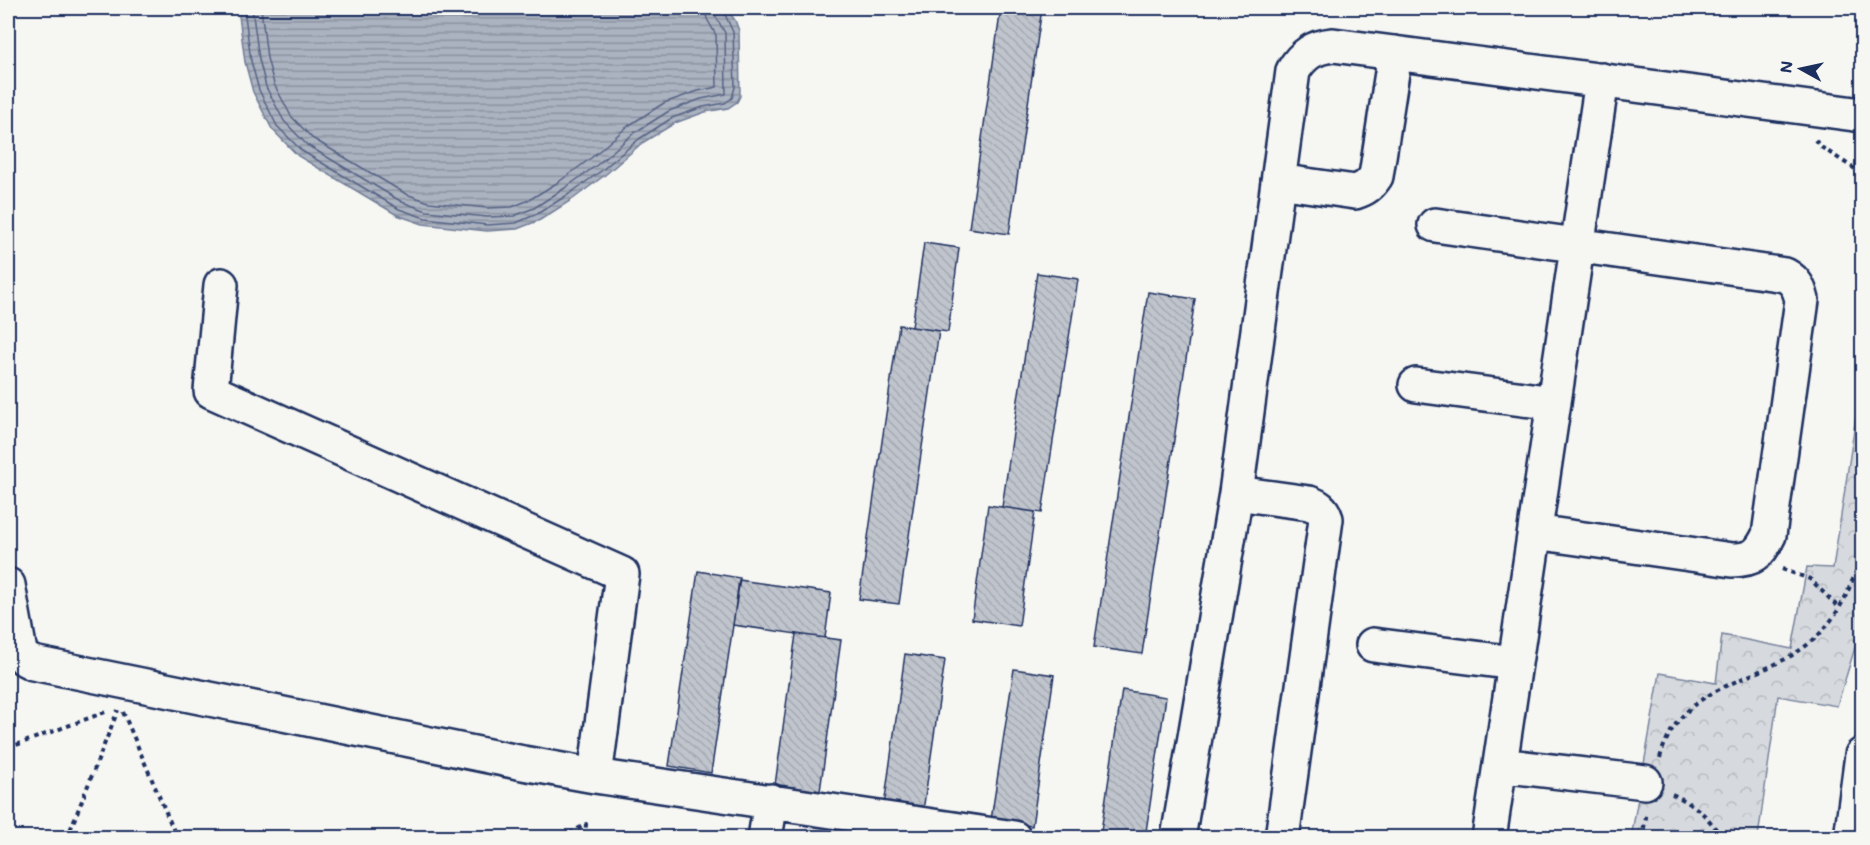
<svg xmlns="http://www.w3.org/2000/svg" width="1870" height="845" font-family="Mali,sans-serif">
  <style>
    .forest { fill: url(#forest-crowns); stroke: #78849e; stroke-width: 1.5 }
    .water { fill: url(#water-rules); stroke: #717e99; stroke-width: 1.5 }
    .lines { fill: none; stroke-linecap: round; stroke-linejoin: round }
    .shore { stroke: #556385; stroke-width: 1.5 }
    .building { fill: url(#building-back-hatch); stroke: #1b2f5e; stroke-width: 1.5 }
    .minor-casing { stroke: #1b2f5e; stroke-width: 38 }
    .path { stroke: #1b2f5e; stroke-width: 4; stroke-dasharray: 4.5 4.5; stroke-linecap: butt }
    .minor { stroke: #f6f6f2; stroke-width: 33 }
  </style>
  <defs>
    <pattern id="forest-crowns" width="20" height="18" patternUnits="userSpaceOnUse" patternTransform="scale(1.5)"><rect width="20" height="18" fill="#d6d9dd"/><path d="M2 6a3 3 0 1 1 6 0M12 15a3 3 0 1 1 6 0" fill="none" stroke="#b7bbc0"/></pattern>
    <pattern id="water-rules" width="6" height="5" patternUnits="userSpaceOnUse" patternTransform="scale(1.5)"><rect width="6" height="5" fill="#abb2c0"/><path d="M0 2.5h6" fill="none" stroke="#8a919f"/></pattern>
    <pattern id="building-back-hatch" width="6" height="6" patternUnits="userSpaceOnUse" patternTransform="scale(1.5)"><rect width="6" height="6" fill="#c0c4cd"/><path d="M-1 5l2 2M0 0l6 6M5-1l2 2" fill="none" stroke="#a4a9b2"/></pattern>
  </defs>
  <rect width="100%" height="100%" fill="#f6f6f2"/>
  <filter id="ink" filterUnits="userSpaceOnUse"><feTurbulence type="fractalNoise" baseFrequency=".0167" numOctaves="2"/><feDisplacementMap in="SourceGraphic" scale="12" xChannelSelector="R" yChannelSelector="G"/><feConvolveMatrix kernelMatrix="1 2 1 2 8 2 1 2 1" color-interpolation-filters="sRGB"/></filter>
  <g filter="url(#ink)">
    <!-- forest -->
    <path class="forest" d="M1862 377V580L1857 598 1862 600V625L1837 706 1778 696 1758 837 1631 838 1660 673 1716 683 1722 635 1792 649 1807 567 1833 568Z"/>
    <!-- water -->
    <path class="water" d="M238 8H726L735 20 739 31 740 96 737 102 728 108 705 112 675 123 642 143 605 175 573 199 540 220 517 229 487 231 423 224 397 215 298 156 272 129 253 92 245 62Z"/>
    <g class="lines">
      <!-- shore -->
      <path class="shore" d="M244 8 251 61 259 90 277 126 302 151 399 209 425 218 487 225 516 223 537 214 569 194 601 171 639 139 672 118 703 107 725 103 732 98 735 87 733 32 722 8
        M252 8 259 59 266 87 284 121 307 145 402 202 427 211 487 217 514 216 534 208 565 188 597 165 634 133 669 111 701 99 726 94 725 33 715 15 714 8
        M261 8 267 58 274 84 291 116 312 138 406 194 429 202 487 208 512 207 529 200 560 181 591 158 628 126 664 103 698 91 717 87 716 35 707 19 705 8"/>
    </g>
    <!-- building -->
    <path class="building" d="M1001 8H1042L1009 234 969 228Z
      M924 243 959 248 948 332 912 327Z
      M1037 273 1078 279 1042 513 1002 507Z
      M1148 292 1195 299 1142 654 1094 647Z
      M899 325 939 331 899 604 859 599Z
      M988 505 1035 512 1019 626 972 619Z
      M698 571 740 578 711 773 669 766Z
      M739 580 831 593 825 638 733 625Z
      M796 634 841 640 820 791 775 785Z
      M905 654 945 660 923 811 884 806Z
      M1014 669 1054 675 1032 826 991 820Z
      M1122 690 1166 697 1145 838H1100Z"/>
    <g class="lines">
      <defs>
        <path id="minor" d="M1278 181 1355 192C1365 189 1370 185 1376 176L1395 53
          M1435 225 1785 275C1796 281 1799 288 1802 300L1769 535C1760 554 1753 560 1732 560L1535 532
          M221 285 211 391 622 574 595 776
          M1416 385 1554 403
          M1236 493 1309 503C1318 506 1323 509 1326 519L1282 838
          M8 585 20 652 25 659 33 663 523 763 595 776 1014 838
          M1373 645 1515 663
          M1500 765 1645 782
          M765 838 771 801
          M1178 838 1236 493 1293 71C1303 54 1314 47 1333 45L1862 115
          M1489 838 1602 80
          M1851 838 1862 755"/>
      </defs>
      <!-- minor casing -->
      <use href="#minor" class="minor-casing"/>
      <!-- path -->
      <path class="path" d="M1815 140 1821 147 1855 169 1862 183
        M1862 212 1860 248 1862 257
        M1782 569 1810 579 1839 608
        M123 712 177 838
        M8 748 108 711
        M1660 758C1683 673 1775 686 1824 629 1843 608 1852 582 1862 556
        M1672 794C1697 806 1707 815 1722 838
        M67 838 118 710
        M562 838 586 824 585 838
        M1642 838 1647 812"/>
      <!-- minor -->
      <use href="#minor" class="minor"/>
    </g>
  </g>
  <!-- margin -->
  <rect width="1870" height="845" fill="none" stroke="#f6f6f2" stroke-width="30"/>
  <rect x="15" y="15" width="1840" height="815" fill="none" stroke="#1b2f5e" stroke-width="2" filter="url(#ink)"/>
  <!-- north arrow -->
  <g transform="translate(1801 69) rotate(278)" stroke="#f6f6f2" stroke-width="4.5" paint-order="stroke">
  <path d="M0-4.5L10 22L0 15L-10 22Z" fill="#1b2f5e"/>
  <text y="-9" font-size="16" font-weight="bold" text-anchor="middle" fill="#1b2f5e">N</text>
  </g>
</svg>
